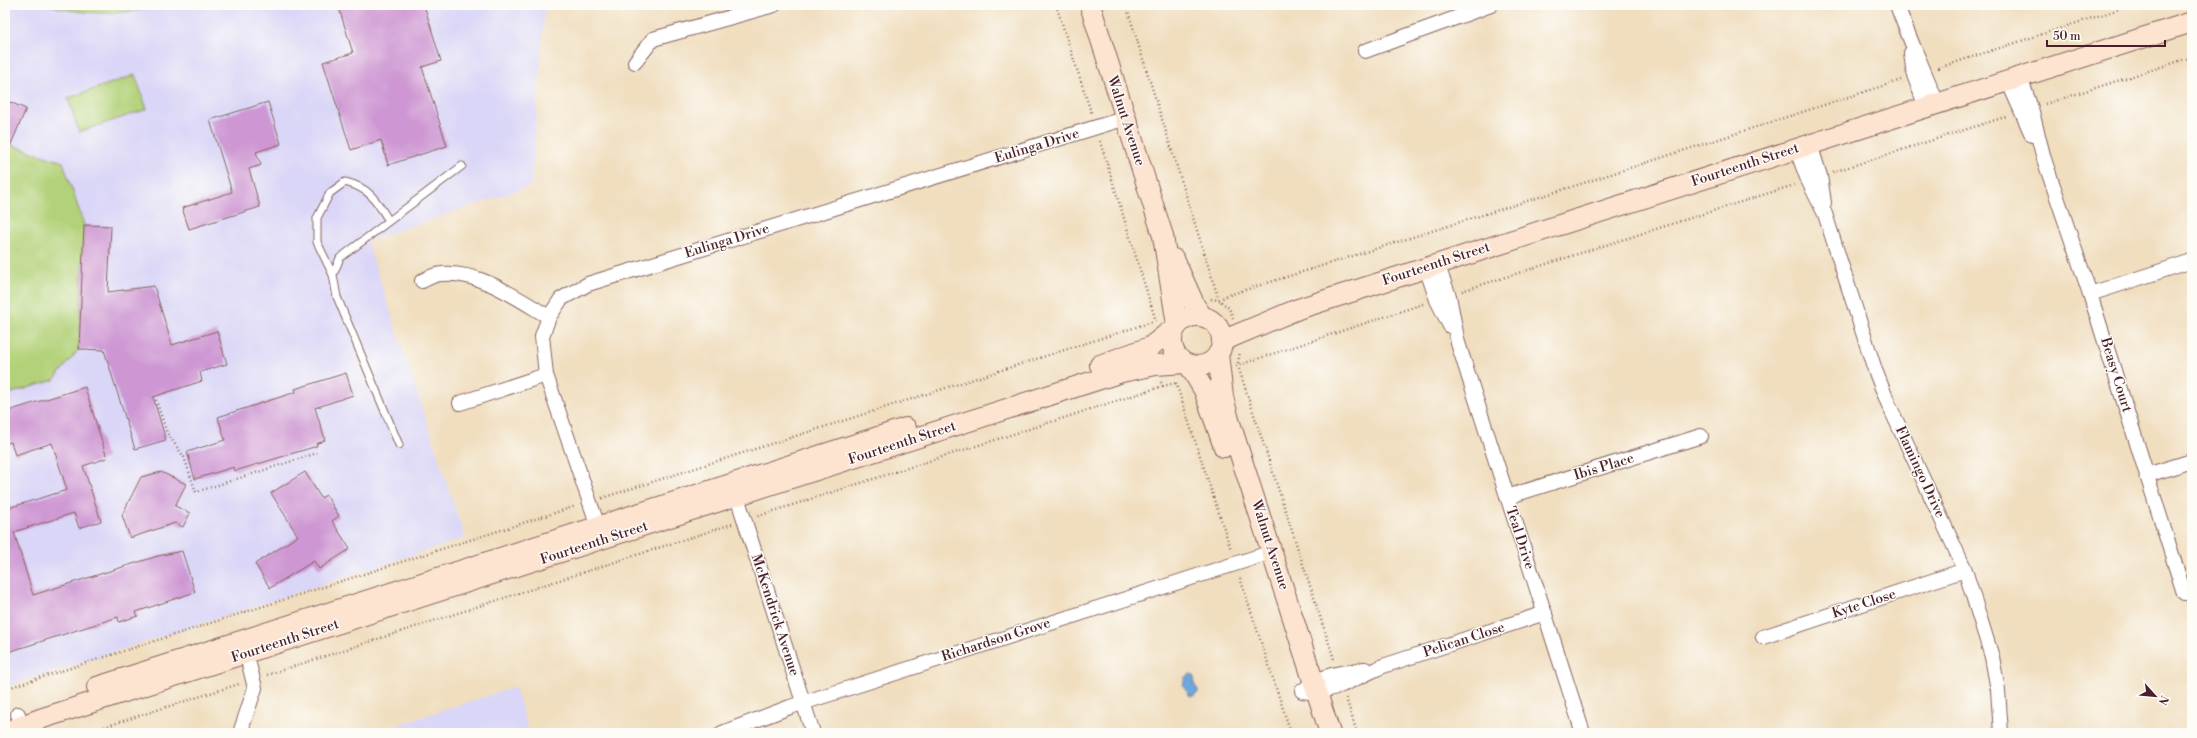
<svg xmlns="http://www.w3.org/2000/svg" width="2197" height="738" font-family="'Libre Bodoni',serif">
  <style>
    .built { fill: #dad6f7 }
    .green { fill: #b2d178; stroke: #7e7852 }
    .water { fill: #6da7dd; stroke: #5c6384 }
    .building { fill: #ce97d3 }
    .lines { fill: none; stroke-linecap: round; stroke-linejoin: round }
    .lane-casing { stroke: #84625f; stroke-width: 9 }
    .street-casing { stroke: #84625f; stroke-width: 16 }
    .secondary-casing { stroke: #84625f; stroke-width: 22 }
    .path { stroke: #84625f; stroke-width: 2.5; stroke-dasharray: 1 3; stroke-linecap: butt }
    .lane { stroke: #fff; stroke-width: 7 }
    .street { stroke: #fff; stroke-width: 14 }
    .secondary { stroke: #fde4d1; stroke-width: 20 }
    .labels { text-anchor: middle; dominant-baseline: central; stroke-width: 3; stroke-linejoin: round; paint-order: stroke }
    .street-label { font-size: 14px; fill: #4a1f2b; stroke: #fdfcf7 }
  </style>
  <rect width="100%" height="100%" fill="#fdfcf7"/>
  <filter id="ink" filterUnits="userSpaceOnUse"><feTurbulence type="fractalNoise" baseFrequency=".025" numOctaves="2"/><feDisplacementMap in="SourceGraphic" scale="8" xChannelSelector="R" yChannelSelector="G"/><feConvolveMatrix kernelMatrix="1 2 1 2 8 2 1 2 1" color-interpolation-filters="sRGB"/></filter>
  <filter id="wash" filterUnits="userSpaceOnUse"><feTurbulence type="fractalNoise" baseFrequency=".012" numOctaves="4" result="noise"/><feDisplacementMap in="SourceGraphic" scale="16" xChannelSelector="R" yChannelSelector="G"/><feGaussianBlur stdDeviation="0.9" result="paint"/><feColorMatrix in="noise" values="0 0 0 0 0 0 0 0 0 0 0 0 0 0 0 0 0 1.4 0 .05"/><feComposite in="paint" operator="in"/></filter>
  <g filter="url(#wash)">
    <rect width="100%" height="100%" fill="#f0debf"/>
    <!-- built -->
    <path class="built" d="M5 5H545L531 186 367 241 465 538 5 687Z
      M515 687 529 733H372Z"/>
    <!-- green -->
    <path class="green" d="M50 5H161C130 15 81 16 50 5Z
      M135 75 147 109 79 132 68 98Z
      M5 143 63 162 84 225 79 349 54 380 5 395Z"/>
    <!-- water -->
    <path class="water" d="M1191 674 1194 676 1195 685 1199 692 1194 696H1190L1183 686 1185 677Z"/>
    <g id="blocks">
      <!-- building -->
      <path class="building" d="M338 5H424L441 61 422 67 447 146 388 165 381 140 351 150 323 62 353 53Z
        M5 100 26 109 5 158Z
        M268 102 281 144 256 152 261 165 249 169 260 207 189 229 182 208 232 192 210 120Z
        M84 225 111 226 108 292 154 286 172 345 217 331 227 364 200 372 202 381 153 397 166 440 135 449 104 350 79 349Z
        M346 373 353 395 315 408 325 440 316 444 317 446 235 471 234 467 195 479 187 452 225 440 218 417 296 392 295 389Z
        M85 387 107 458 83 466 101 521 79 528 74 513 14 532 33 595 158 556 182 551 195 592 136 612 138 616 119 622 118 617 5 653V509L67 490 52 443 15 455 11 442 5 444V412Z
        M161 472 186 484 175 506 190 513 183 527 175 523 130 538 122 515 141 477Z
        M305 472 321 498 326 495 339 516 332 521 350 549 319 569 314 561 270 588 255 564 298 536 271 493Z"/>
    </g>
  </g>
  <g filter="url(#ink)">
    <use href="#blocks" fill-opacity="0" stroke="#84625f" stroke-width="1"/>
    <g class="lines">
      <defs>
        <path id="lane" d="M333 275 317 242V218L330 193 345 182C370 188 376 200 389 221
          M399 445 337 297 333 275 340 258 462 166"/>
        <path id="street" d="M1897 5C1909 39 1924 70 1937 103
          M1365 51 1491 5
          M1911 53 1914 75 1926 107
          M635 62 653 39 774 5
          M2020 77 2031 108 2044 159 2090 294 2184 593
          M2008 81 2032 135
          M1810 144 1820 176 1824 203
          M1796 148 1808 180 1825 214 1875 370 1888 403 1965 570 1992 657 1998 690 2001 733
          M1437 264 1449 296 1458 343 1583 733
          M1426 268 1437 300 1450 326
          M422 281C428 278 435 274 442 274 480 271 518 299 549 317
          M2090 294 2192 261
          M460 403 546 375
          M2147 475 2192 461
          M737 497 813 733
          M1507 497 1701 436
          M598 526 546 375 542 336 549 317 561 299 588 284 1126 118
          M1763 637 1965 570
          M1306 688C1322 674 1345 672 1365 669
          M1302 691 1317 693 1342 685 1383 666 1545 613
          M18 714 24 733
          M240 733 255 688 244 644
          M722 733 790 707 1272 552"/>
        <path id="secondary" d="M1090 5 1163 236 1177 325
          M1174 259 1195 306 1202 316
          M1172 341a25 25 0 1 1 50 0a25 25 0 1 1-50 0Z
          M1222 341 1298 309 2192 22
          M1218 354 1223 397 1229 420 1330 733
          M1100 365 1150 347 1174 328
          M1189 365 1204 390 1224 447
          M97 687 906 428
          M5 732 40 719 1122 372 1156 365 1185 363"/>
      </defs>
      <!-- lane casing -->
      <use href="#lane" class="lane-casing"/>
      <!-- street casing -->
      <use href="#street" class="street-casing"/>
      <!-- secondary casing -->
      <use href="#secondary" class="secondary-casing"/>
      <!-- path -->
      <path class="path" d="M1056 5 1092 115
        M1126 5 1219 300 1229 308 1233 318
        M1938 68 2132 5
        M2045 104 2192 57
        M1100 141 1156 321
        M1833 172 2008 116
        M1462 291 1794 185
        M1211 299 1219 300 1226 296 1565 189 1901 80
        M1238 363 1240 352
        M1236 366 1423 304
        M1239 369 1334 659
        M1161 382 1163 386 1176 383
        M1176 383 1231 550
        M156 400 167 433 184 457 196 492 317 453
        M602 498 1152 322
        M758 516 1163 386
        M1240 578 1291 733
        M267 675 732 524
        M5 689 576 506
        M1346 698 1357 733
        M85 733 239 684"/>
      <!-- lane -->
      <use href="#lane" class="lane"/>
      <!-- street -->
      <use href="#street" class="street"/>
      <!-- secondary -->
      <use href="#secondary" class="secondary"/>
    </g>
  </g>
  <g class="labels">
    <!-- street labels -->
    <g class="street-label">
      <text transform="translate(1126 121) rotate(72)">Walnut Avenue</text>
      <text transform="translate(1037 146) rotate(-17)">Eulinga Drive</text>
      <text transform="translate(1745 165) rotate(-18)">Fourteenth Street</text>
      <text transform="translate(727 241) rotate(-17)">Eulinga Drive</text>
      <text transform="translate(1436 264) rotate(-18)">Fourteenth Street</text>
      <text transform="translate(2116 375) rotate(73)">Beasy Court</text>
      <text transform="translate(902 443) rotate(-18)">Fourteenth Street</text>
      <text transform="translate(1604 467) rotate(-17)">Ibis Place</text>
      <text transform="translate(1920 472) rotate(65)">Flamingo Drive</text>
      <text transform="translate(1520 538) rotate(72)">Teal Drive</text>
      <text transform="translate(594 543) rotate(-18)">Fourteenth Street</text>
      <text transform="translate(1270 545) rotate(72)">Walnut Avenue</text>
      <text transform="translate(1864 604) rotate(-18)">Kyte Close</text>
      <text transform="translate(775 615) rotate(72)">McKendrick Avenue</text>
      <text transform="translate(996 640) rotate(-18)">Richardson Grove</text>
      <text transform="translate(1464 640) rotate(-18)">Pelican Close</text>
      <text transform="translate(285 641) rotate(-18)">Fourteenth Street</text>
    </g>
  </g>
  <!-- margin -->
  <rect width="2197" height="738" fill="none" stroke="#fdfcf7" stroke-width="20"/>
  <!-- north arrow -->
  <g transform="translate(2155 696) rotate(117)" stroke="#fdfcf7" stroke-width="3" paint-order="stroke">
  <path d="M0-3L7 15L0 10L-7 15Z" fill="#4a1f2b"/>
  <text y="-6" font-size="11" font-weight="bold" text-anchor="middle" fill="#4a1f2b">N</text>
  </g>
  <!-- scale -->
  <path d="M2047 40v6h118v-6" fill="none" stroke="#4a1f2b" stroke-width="2"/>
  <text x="2053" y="40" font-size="12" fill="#4a1f2b" stroke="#fdfcf7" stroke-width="3" paint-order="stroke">50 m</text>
</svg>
